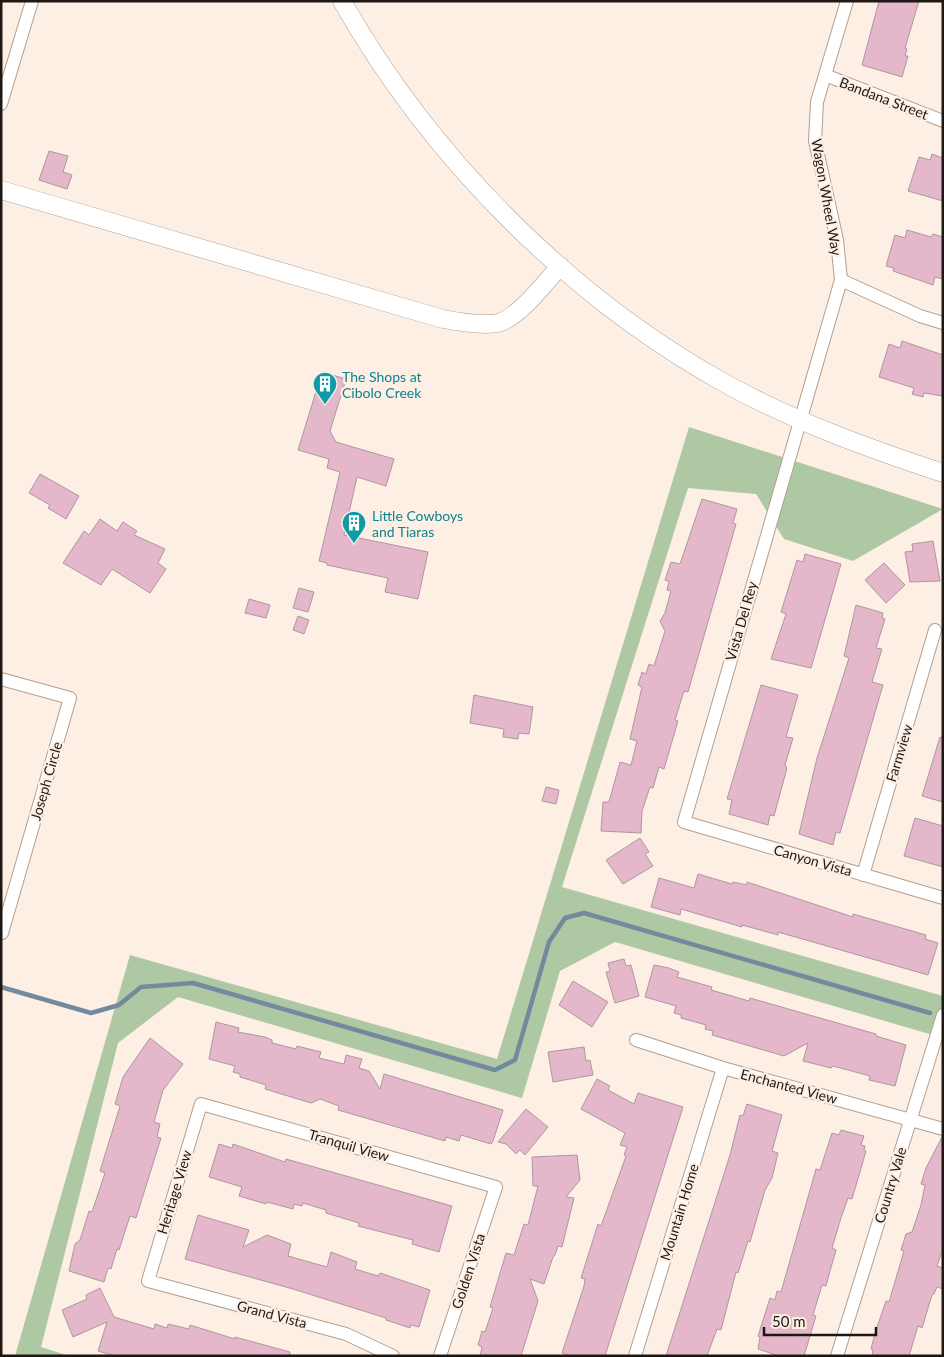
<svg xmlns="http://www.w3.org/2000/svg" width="944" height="1357" font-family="Lato,sans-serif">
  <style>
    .green { fill: #aec8a4 }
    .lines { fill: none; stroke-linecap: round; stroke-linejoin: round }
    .stream { stroke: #73899e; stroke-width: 4.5 }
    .building { fill: #e4b7ca; stroke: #ac98a0 }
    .minor-casing { stroke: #b09f93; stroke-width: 14 }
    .secondary-casing { stroke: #b09f93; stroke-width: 19 }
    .minor { stroke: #fff; stroke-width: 12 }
    .secondary { stroke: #fff; stroke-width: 18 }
    .labels { text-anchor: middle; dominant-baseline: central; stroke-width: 4.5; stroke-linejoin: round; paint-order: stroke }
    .street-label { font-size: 14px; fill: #1e1814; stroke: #feefe5 }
    .culture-label { font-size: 14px; fill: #0d838f; stroke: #feefe5; text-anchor: start }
  </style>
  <rect width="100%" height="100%" fill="#feefe5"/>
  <!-- green -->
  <path class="green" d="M689 427 943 509 853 561 784 539 756 494 688 488 562 887 943 996V1038L615 942 560 971 522 1098 178 997 118 1043 41 1347 69 1356H15L130 955 497 1059Z"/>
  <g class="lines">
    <!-- stream -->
    <path class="stream" d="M1 987 91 1013 119 1005 141 987 193 983 495 1070 515 1060 549 942 565 918 584 913 930 1013"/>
  </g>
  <!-- building -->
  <path class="building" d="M879 1H919L905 48 907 49 905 56H908L902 77 862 65Z
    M49 151 68 156 63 172 72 175 67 189 39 180Z
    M932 154 943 158V201L908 191 919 157 930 160Z
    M907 230 931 237 933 234 943 237V279L935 277 933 285 893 271 894 268 886 266 895 235 905 238Z
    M902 341 943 355V396L924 393 923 397 912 394 914 388 879 377 889 344 900 348Z
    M322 372 346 379 330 431 336 442 394 459 386 486 357 477 344 535 428 552 418 599 385 592 388 578 327 565V563L319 561 340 472 327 468 329 459 298 450Z
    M40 474 79 496 66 519 48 508 50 505 29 493Z
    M702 499 737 509 733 523 736 524 688 692 684 691 675 720 678 721 664 769 659 767 653 788 650 787 642 811 641 833 601 831 603 802H609L620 762 631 765 637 741 630 739 642 687 638 685 642 672 646 674 649 664 654 666 665 631 660 621 665 613 671 591 667 590 669 581 665 580 671 562 680 564Z
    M100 519 117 531 123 522 137 531 134 535 165 549 158 563 166 569 150 593 112 569 101 585 63 563 84 531 89 535Z
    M933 541 940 581 910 582 905 552 913 551 912 544Z
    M805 554 841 564 811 668 771 659 786 614 781 612 797 560 803 562Z
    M884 563 905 585 886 603 865 580Z
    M299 588 314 592 308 612 293 608Z
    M249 599 270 605 266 618 245 613Z
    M856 605 883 613 882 618 885 619 876 648 882 649 872 682 883 685 840 833 836 832 833 845 799 834 817 758 849 658 844 656Z
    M298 616 309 620 304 634 293 630Z
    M761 685 798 695 786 737 793 738 785 765 787 768 774 816 770 815 768 825 729 814 732 800 727 799Z
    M474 695 533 707 529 734 519 733 518 739 503 737 504 729 470 723Z
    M940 737 943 738V802L922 796Z
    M546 787 559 790 556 804 542 801Z
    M915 818 943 826V867L904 856Z
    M640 838 649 852 645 854 653 866 623 884 606 860Z
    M698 874 732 884 733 882 747 885V882L853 917V914L926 935 925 939 938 943 928 975 778 932V935L742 925V927L681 909 680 915 651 907 659 878 694 888Z
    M624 959 626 966 631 965 639 996 615 1003 606 972 610 971 608 963Z
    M654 965 669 968 679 972 677 977 712 987 711 990 749 1001 750 998 876 1034V1036L906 1045 895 1086 869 1080 870 1076 833 1066 831 1068 803 1061 808 1043 784 1056 712 1035 713 1031 705 1029 706 1025 681 1018V1015L674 1013 676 1006 645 997Z
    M573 981 608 1002 592 1027 559 1005Z
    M216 1022 239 1028 238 1032 265 1037 272 1040V1043L296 1049 297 1046 321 1052 319 1058 344 1064 346 1055 362 1059 359 1068 369 1071 380 1089 384 1074 503 1110 493 1141 491 1144 461 1135 459 1141 446 1137 445 1141 338 1110 339 1106 320 1099 311 1103 265 1089 266 1085 240 1077V1074L233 1072 235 1066 209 1059Z
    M150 1038 183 1064 163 1090 154 1122 160 1124 157 1137 161 1138 136 1218 130 1216 119 1250 117 1249 111 1269 108 1268 104 1282 69 1271 75 1244 80 1240 89 1211 92 1212 105 1173 100 1171 120 1106 115 1104 123 1077Z
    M584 1047 586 1061 590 1060 593 1075 553 1082 548 1052Z
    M597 1079 610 1086 608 1090 634 1104 638 1093 683 1107 605 1356H571L562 1353 584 1286 585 1279 581 1278 598 1224 601 1226 626 1156 624 1155 627 1147 620 1145 625 1133 581 1109Z
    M747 1104 782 1115 772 1151 778 1153 772 1178 765 1190 750 1242 748 1241 738 1273 736 1272 721 1330 717 1329 707 1356H666L730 1155 740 1115 743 1116Z
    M526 1109 548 1127 525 1155 520 1150 516 1154 506 1144 498 1142Z
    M841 1130 864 1136 861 1145 865 1146 864 1150 866 1151 852 1199 848 1198 841 1218 832 1248 836 1250 830 1271 826 1286 822 1285 813 1315 816 1316 804 1356H779L758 1349 760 1337 758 1336 770 1298 775 1300 777 1291 781 1292 816 1169 820 1170 832 1133 839 1135Z
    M942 1137 943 1248 937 1266 943 1268V1289L937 1287 934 1294 932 1295 922 1328 918 1326 909 1356H872L873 1349H871L875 1333 886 1301 889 1302 904 1251 901 1250 906 1234 912 1232 921 1205 925 1185 921 1184 926 1168Z
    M219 1144 232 1148 233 1144 285 1162 286 1159 452 1206 439 1252 412 1244 413 1240 358 1226 359 1223 326 1213V1210L303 1203 302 1206 294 1204 293 1209 267 1202 266 1204 239 1196 242 1187 209 1177Z
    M577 1155 580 1180 566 1197 574 1198 562 1247 558 1246 555 1255 553 1257 544 1284 530 1279 538 1301 521 1356H480L482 1347 478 1345 482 1331 485 1332 493 1308 490 1307 506 1253 514 1255 524 1224 528 1225 538 1186H533L532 1157Z
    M198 1215 249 1230 243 1247 267 1235 291 1244 288 1256 327 1267 331 1252 357 1262 355 1269 378 1276 380 1273 430 1290 419 1327 411 1325 410 1328 386 1320V1318L293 1289 185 1259Z
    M100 1288 114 1317 154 1329 155 1324 167 1328 168 1324 189 1329 190 1325 235 1339V1337L290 1352V1356H115L98 1351 107 1322 73 1337 62 1310 87 1299 86 1295Z"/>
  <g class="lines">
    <defs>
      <path id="minor" d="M847 1 817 102 815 141 837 240 841 280 684 822 943 898
        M825 75 943 121
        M1 104 32 1
        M841 280 920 316 943 323
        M1 679 70 698 2 933
        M863 875 935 630
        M636 1040 723 1068 943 1129
        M393 1356 346 1334 148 1281 201 1104 496 1187 440 1356
        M635 1356 723 1068
        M837 1356 943 1015"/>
      <path id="secondary" d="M342 1C431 158 570 298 728 385 796 422 870 449 943 473
        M1 190 443 319C459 322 482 326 498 323 518 318 546 282 560 266"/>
    </defs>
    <!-- minor casing -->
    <use href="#minor" class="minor-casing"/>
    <!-- secondary casing -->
    <use href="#secondary" class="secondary-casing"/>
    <!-- minor -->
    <use href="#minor" class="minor"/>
    <!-- secondary -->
    <use href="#secondary" class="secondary"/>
  </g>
  <!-- icons -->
  <defs>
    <symbol id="building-pin" viewBox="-11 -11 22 30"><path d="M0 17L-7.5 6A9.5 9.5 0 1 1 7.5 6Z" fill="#0f9aa8" stroke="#feefe5"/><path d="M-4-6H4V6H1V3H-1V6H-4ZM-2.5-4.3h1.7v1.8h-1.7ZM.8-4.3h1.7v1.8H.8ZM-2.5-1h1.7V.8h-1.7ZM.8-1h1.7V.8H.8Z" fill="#fff"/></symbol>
  </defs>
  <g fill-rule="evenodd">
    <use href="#building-pin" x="311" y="370" width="28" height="38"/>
    <use href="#building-pin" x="340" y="509" width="28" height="38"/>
  </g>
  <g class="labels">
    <!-- street labels -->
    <g class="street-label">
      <text transform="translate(884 98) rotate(21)">Bandana Street</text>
      <text transform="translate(827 197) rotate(80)">Wagon Wheel Way</text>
      <text transform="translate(741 621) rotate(-74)">Vista Del Rey</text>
      <text transform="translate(899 753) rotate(-73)">Farmview</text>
      <text transform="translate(46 781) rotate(-74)">Joseph Circle</text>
      <text transform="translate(813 860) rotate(16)">Canyon Vista</text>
      <text transform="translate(789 1086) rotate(15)">Enchanted View</text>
      <text transform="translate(349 1145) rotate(16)">Tranquil View</text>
      <text transform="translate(890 1185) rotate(-73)">Country Vale</text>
      <text transform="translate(174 1192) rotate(-73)">Heritage View</text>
      <text transform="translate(679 1212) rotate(-73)">Mountain Home</text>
      <text transform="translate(468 1271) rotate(-72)">Golden Vista</text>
      <text transform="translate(272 1314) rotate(15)">Grand Vista</text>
    </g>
    <!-- culture labels -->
    <g class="culture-label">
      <text x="342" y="376">The Shops at<tspan x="342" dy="16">Cibolo Creek</tspan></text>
      <text x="372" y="515">Little Cowboys<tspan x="372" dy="16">and Tiaras</tspan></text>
    </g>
  </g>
  <!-- border -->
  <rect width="944" height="1357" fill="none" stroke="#1e1814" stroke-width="5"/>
  <!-- scale -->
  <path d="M764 1327v8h112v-8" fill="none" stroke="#1e1814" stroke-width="2.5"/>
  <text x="772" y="1327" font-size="15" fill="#1e1814" stroke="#feefe5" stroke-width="4" paint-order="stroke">50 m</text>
</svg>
